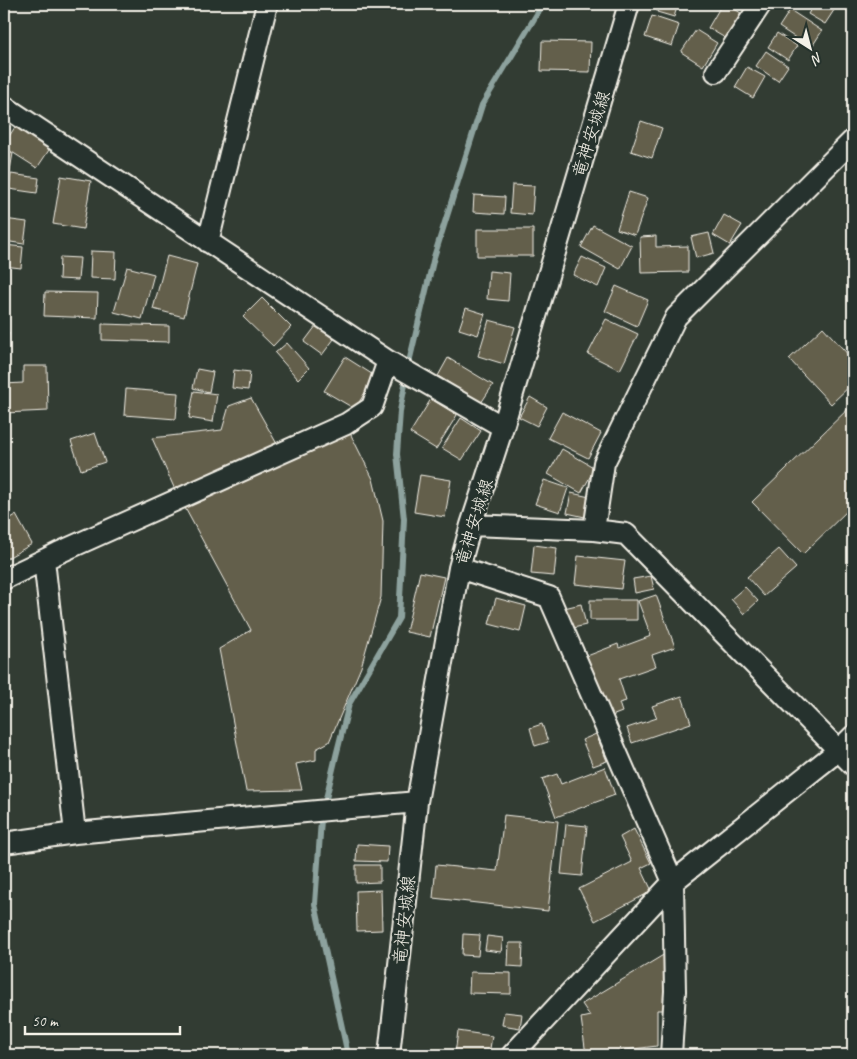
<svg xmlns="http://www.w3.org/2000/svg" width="857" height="1059" font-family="Caveat,'Klee One',sans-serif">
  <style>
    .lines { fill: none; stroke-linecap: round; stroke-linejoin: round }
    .stream { stroke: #8da29e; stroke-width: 6 }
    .building { fill: #645f4c; stroke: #f4f1e8 }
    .minor-casing { stroke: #f4f1e8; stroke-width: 24 }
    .minor { stroke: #26332d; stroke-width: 20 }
    .labels { text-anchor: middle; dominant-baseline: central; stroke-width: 4.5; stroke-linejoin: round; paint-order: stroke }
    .street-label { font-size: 18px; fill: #f4f1e8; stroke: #26332d }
  </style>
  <rect width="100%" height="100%" fill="#323c33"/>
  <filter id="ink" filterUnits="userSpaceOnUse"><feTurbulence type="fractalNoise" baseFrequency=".02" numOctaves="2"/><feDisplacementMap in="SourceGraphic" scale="10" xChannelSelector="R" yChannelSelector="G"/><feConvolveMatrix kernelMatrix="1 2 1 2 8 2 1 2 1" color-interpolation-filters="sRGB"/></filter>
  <g filter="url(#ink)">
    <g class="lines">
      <!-- stream -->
      <path class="stream" d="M348 1055 315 904 321 820 336 756 349 704 399 618 404 519 397 454 400 411 410 358 434 257 482 105 543 4"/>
    </g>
    <!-- building -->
    <path class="building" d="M660 4H678L674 17 657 12Z
      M722 4H726L741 13 727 39 708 28Z
      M814 4H838L825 24 808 14Z
      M790 10 822 31 811 48 779 27Z
      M652 16 679 25 672 46 645 37Z
      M696 30 717 43 703 66 681 52Z
      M777 33 797 46 788 60 768 47Z
      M542 41 591 42 590 72 541 71Z
      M766 51 788 66 778 81 756 66Z
      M747 67 765 77 753 98 735 87Z
      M641 121 662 128 652 158 631 151Z
      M17 124 51 147 37 168 4 147V144Z
      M4 152 13 153 8 182 4 181Z
      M11 174 39 178 37 193 9 189Z
      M61 176 91 181 83 229 53 224Z
      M512 185 534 186 532 215 510 213Z
      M629 192 648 198 635 235 617 229Z
      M474 195 505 197 504 214 473 212Z
      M724 215 742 225 730 245 713 235Z
      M4 219 27 222 24 244 4 241Z
      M593 225 632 246 620 269 581 247Z
      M477 229H533V256H477Z
      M709 233 714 253 696 258 691 237Z
      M656 236V247L688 246V272L641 273 640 237Z
      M4 245 23 247 21 268 4 266Z
      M91 251 116 252 115 279 90 278Z
      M167 256 197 264 184 317 153 309Z
      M60 257 80 258 78 280 59 279Z
      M582 257 606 268 598 287 573 275Z
      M127 267 154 274 142 319 114 312Z
      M489 271 510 273 508 301 487 299Z
      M616 286 648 300 637 326 605 311Z
      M45 292 98 293 97 318 44 316Z
      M262 298 291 327 273 346 243 317Z
      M466 308 485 314 478 335 459 329Z
      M606 319 638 334 620 370 588 354Z
      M489 320 515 327 504 364 478 356Z
      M102 324 169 326V342L102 340Z
      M316 326 334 339 322 355 304 342Z
      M823 327 853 360V383L831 404 789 359Z
      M4 332 9 333 5 357H4Z
      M287 343 309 368 298 379 275 353Z
      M345 357 375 376 355 409 324 391Z
      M448 358 493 385 481 403 438 376Z
      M23 366H47L48 411 4 413V384L23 383Z
      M197 369 213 372 209 392 193 388Z
      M234 370 250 372 248 390 232 388Z
      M126 389 178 393 176 419 124 415Z
      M194 391 217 394 213 422 189 418Z
      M530 397 547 407 537 426 519 417Z
      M251 398 277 444 176 492 152 438 222 430 229 406Z
      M431 399 457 415 436 449 410 433Z
      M853 404V505L803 554 752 502Z
      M562 412 601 433 588 458 548 438Z
      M461 418 481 431 462 460 442 448Z
      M349 431 373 479 383 521 381 597 361 667 329 742 316 749V760L296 764 302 790 246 791 219 649 251 630 185 508Z
      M95 433 105 462 81 470 71 441Z
      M562 449 595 468 581 493 548 474Z
      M420 475 451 480 445 517 414 512Z
      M544 480 568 488 560 512 535 504Z
      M571 493 590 497 585 517 567 513Z
      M16 515 32 544 4 560V522Z
      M534 545 557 548 554 576 531 574Z
      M779 549 796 568 764 596 747 577Z
      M578 556 625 561 621 589 575 584Z
      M420 572 444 577 430 637 406 632Z
      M651 576 654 589 635 593 633 579Z
      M745 587 758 601 744 614 731 599Z
      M656 595 675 647 652 655 656 666 619 679 626 701 619 703 622 712 609 717 587 656 618 644 619 648 651 636 638 601Z
      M496 598 526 606 520 632 489 624Z
      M590 600H637V620H590Z
      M581 604 586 625 569 629 564 608Z
      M682 696 691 723 632 743 627 728 657 718 652 706Z
      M542 724 548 742 535 746 530 728Z
      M596 734 607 761 593 766 582 740Z
      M605 767 615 795 556 817 542 779 557 774 561 784Z
      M504 815 558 821 548 911 433 898 436 865 497 871Z
      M566 824 587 826 582 876 561 874Z
      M634 829 651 863 641 868 652 891 595 921 579 889 632 862 620 837Z
      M357 844 388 846 387 862 356 861Z
      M356 865H380V882L356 883Z
      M381 890 382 930 357 931 356 891Z
      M463 934 480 935 478 956 462 955Z
      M487 936 503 938 501 952 485 950Z
      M509 943H523L522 967 508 966Z
      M665 954V1010H657V1046L586 1055 581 1018 590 1016 582 1004Z
      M470 972 511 973V994L469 993Z
      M504 1012 522 1014 520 1028 502 1025Z
      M458 1031 492 1036 489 1055H466L455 1054Z"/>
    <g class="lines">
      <defs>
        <path id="minor" d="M716 72 761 4
          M4 106 388 361 503 427
          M208 242 267 4
          M471 525 594 530 626 534 853 765
          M594 530 604 463 676 317 853 140
          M44 560 75 833
          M459 568 549 597 673 882 675 991 671 1055
          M4 579 58 553 346 424 372 407 388 361
          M4 843 75 833 417 802
          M389 1055 417 802 459 568 471 525 503 427 629 4
          M512 1055 673 882 839 750 853 736"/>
      </defs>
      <!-- minor casing -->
      <use href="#minor" class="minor-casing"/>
      <!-- minor -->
      <use href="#minor" class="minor"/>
    </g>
  </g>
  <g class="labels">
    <!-- street labels -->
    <g class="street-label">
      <text transform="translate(591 134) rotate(-73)">竜神安城線</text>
      <text transform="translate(474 522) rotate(-73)">竜神安城線</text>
      <text transform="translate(404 920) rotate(-84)">竜神安城線</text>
    </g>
  </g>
  <!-- margin -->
  <rect width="857" height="1059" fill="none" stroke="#26332d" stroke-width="20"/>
  <rect x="10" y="10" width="837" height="1039" fill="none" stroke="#f4f1e8" stroke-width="2" filter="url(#ink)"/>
  <!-- north arrow -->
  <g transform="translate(810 48) rotate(144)" stroke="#26332d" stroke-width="4" paint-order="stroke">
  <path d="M0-4L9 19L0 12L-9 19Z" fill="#f4f1e8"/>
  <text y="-8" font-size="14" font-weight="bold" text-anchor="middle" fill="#f4f1e8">N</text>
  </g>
  <!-- scale -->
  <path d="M25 1026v8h155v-8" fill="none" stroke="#f4f1e8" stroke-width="2.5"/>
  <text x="32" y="1026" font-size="15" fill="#f4f1e8" stroke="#26332d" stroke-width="4" paint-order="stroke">50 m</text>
</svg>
